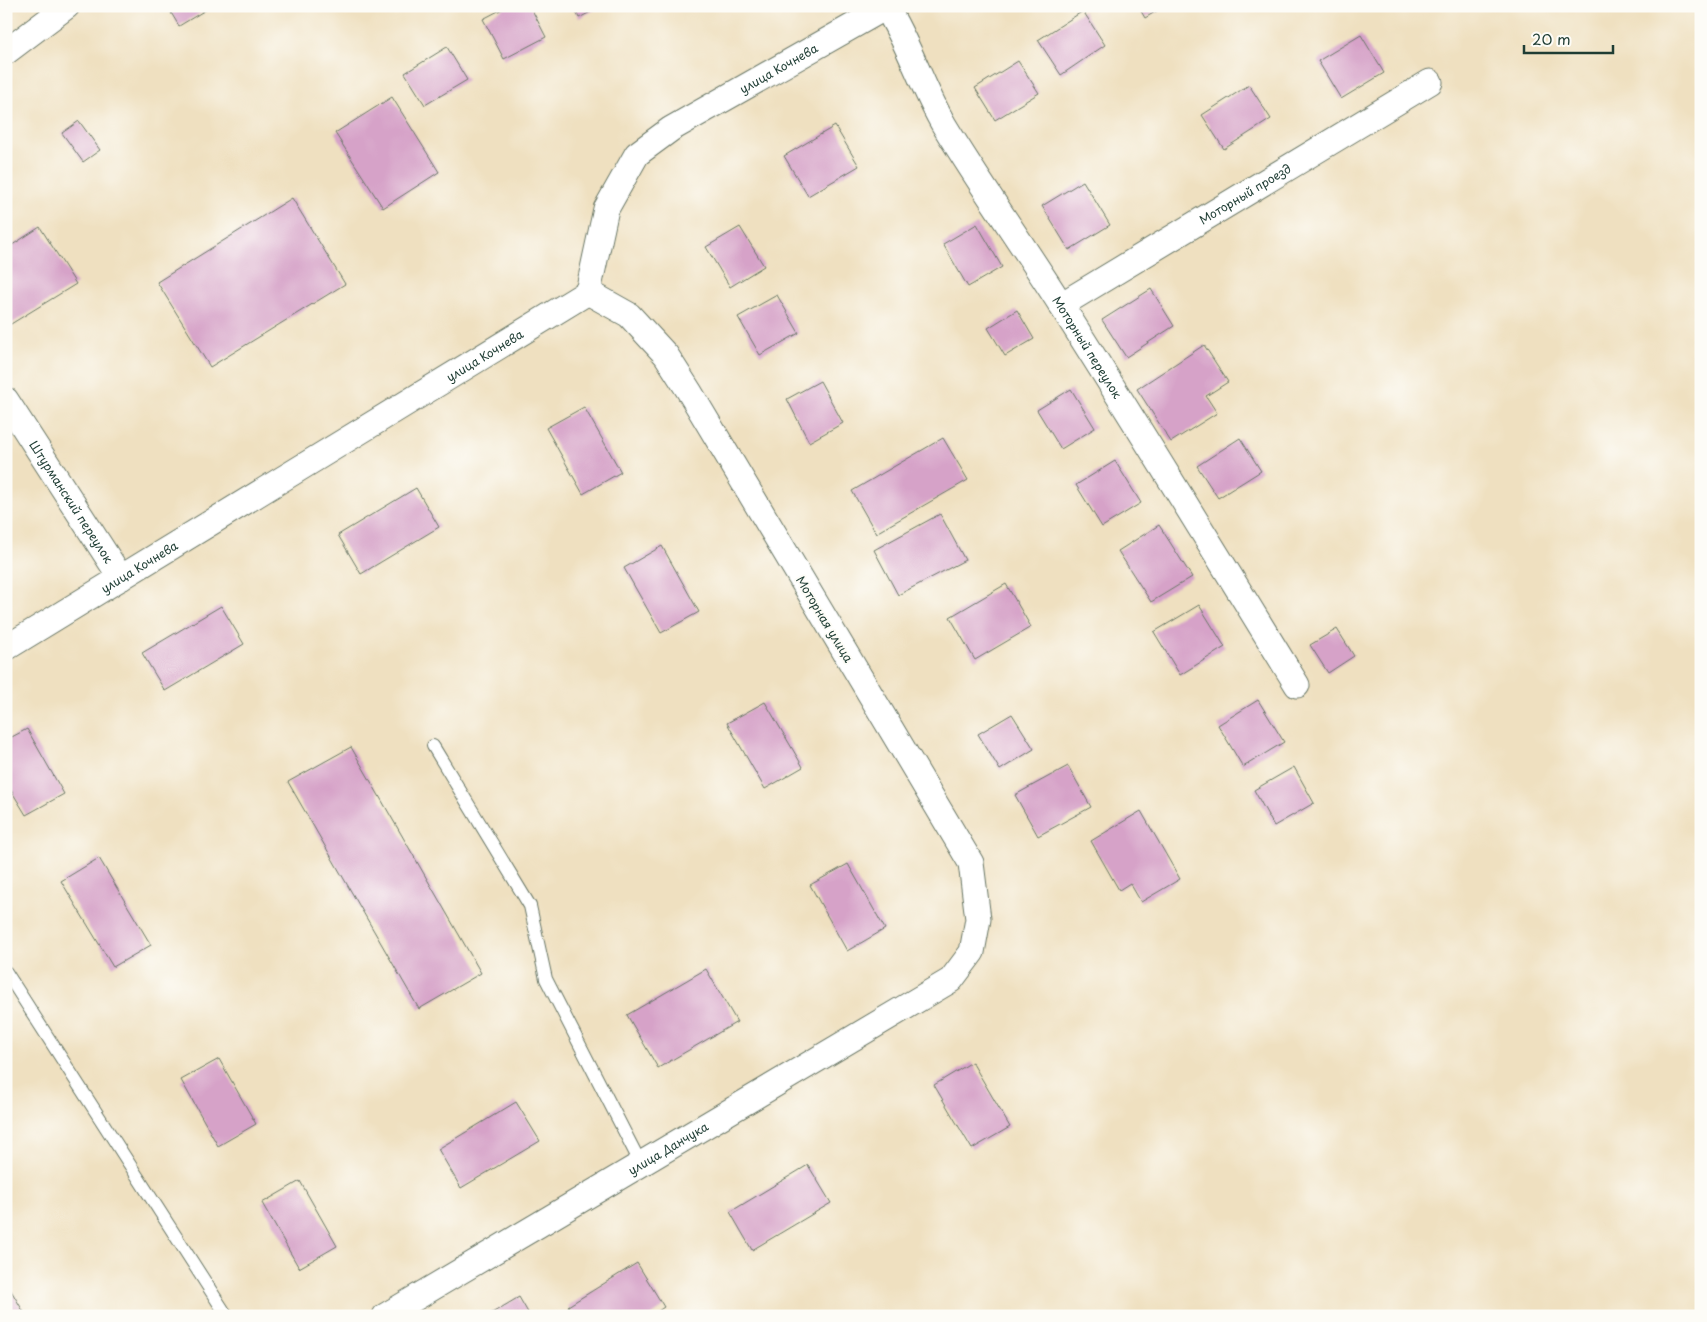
<svg xmlns="http://www.w3.org/2000/svg" width="1707" height="1322" font-family="'Playpen Sans',sans-serif">
  <style>
    .building { fill: #d6a2c8 }
    .lines { fill: none; stroke-linecap: round; stroke-linejoin: round }
    .service-casing { stroke: #687665; stroke-width: 14 }
    .minor-casing { stroke: #687665; stroke-width: 27 }
    .service { stroke: #fff; stroke-width: 12 }
    .minor { stroke: #fff; stroke-width: 25 }
    .labels { text-anchor: middle; dominant-baseline: central; stroke-width: 4; stroke-linejoin: round; paint-order: stroke }
    .street-label { font-size: 12px; fill: #1f3d34; stroke: #fdfcf7 }
  </style>
  <rect width="100%" height="100%" fill="#fdfcf7"/>
  <filter id="ink" filterUnits="userSpaceOnUse"><feTurbulence type="fractalNoise" baseFrequency=".02" numOctaves="2"/><feDisplacementMap in="SourceGraphic" scale="10" xChannelSelector="R" yChannelSelector="G"/><feConvolveMatrix kernelMatrix="1 2 1 2 8 2 1 2 1" color-interpolation-filters="sRGB"/></filter>
  <filter id="wash" filterUnits="userSpaceOnUse"><feTurbulence type="fractalNoise" baseFrequency=".0096" numOctaves="4" result="noise"/><feDisplacementMap in="SourceGraphic" scale="20" xChannelSelector="R" yChannelSelector="G"/><feGaussianBlur stdDeviation="1.12" result="paint"/><feColorMatrix in="noise" values="0 0 0 0 0 0 0 0 0 0 0 0 0 0 0 0 0 1.4 0 .05"/><feComposite in="paint" operator="in"/></filter>
  <g filter="url(#wash)">
    <rect width="100%" height="100%" fill="#efe0c0"/>
    <g id="blocks">
      <!-- building -->
      <path class="building" d="M167 6H212L179 26Z
        M508 6H530L546 37 504 59 483 19Z
        M573 6H602L579 18Z
        M1138 6H1165L1145 18Z
        M1083 11 1105 45 1061 75 1038 40Z
        M1361 35 1384 73 1341 99 1318 61Z
        M447 47 467 80 425 105 405 73Z
        M1018 61 1039 93 995 120 975 88Z
        M1249 85 1271 119 1224 149 1202 115Z
        M392 97 439 172 383 208 335 133Z
        M79 121 100 150 83 162 62 133Z
        M835 126 859 166 808 196 784 156Z
        M1083 181 1110 225 1069 250 1042 206Z
        M6 194 12 204 6 207Z
        M292 198 345 284 210 367 157 282Z
        M977 224 1002 267 968 287 943 244Z
        M40 227 76 284 6 327V249Z
        M740 227 764 266 730 287 706 247Z
        M1151 289 1174 326 1126 357 1102 320Z
        M777 295 799 333 760 355 738 317Z
        M1017 310 1034 339 1005 356 988 328Z
        M1204 345 1228 382 1206 396 1217 413 1171 442 1137 389Z
        M820 381 843 423 809 442 787 399Z
        M1071 389 1095 428 1061 449 1037 410Z
        M584 407 621 472 583 494 546 428Z
        M943 438 968 480 876 533 852 491Z
        M1240 438 1261 471 1218 498 1197 466Z
        M1115 461 1141 503 1102 527 1076 485Z
        M416 488 439 527 361 574 338 535Z
        M940 514 965 560 898 595 874 550Z
        M1159 525 1192 577 1151 602 1118 551Z
        M662 546 699 612 661 633 624 568Z
        M1006 584 1031 627 975 660 950 617Z
        M1199 605 1225 647 1180 675 1154 632Z
        M221 606 244 644 165 691 142 653Z
        M1337 629 1354 656 1328 673 1310 645Z
        M1258 700 1284 742 1243 767 1218 725Z
        M765 702 803 767 765 789 727 723Z
        M1012 714 1034 749 1000 770 978 734Z
        M27 729 64 794 26 815 6 782V740Z
        M351 747 481 973 419 1009 288 782Z
        M1068 766 1091 807 1038 836 1015 795Z
        M1294 767 1314 803 1274 826 1254 790Z
        M1141 811 1180 879 1141 902 1130 883 1119 890 1091 841Z
        M99 858 151 945 113 967 61 881Z
        M848 864 885 929 847 951 810 885Z
        M706 969 737 1022 658 1068 627 1015Z
        M219 1059 256 1124 218 1146 181 1080Z
        M972 1062 1010 1127 972 1149 934 1085Z
        M516 1102 540 1141 461 1188 438 1149Z
        M808 1165 831 1203 752 1250 730 1212Z
        M300 1181 337 1246 299 1268 262 1203Z
        M637 1263 664 1307 651 1316H574L568 1306Z
        M6 1282 26 1316H6Z
        M519 1297 530 1316H487Z"/>
    </g>
  </g>
  <g filter="url(#ink)">
    <use href="#blocks" fill-opacity="0" stroke="#687665" stroke-width="1"/>
    <g class="lines">
      <defs>
        <path id="service" d="M433 746 530 906 546 979 641 1164
          M6 972 227 1316"/>
        <g id="minor">
          <path id="s1" d="M886 7C909 44 922 87 944 125 981 186 1023 245 1061 305 1141 431 1219 558 1297 685"/>
          <path d="M6 52 67 6"/>
          <path id="s2" d="M1061 305 1430 82"/>
          <path id="s3" d="M6 400 121 578"/>
          <path id="s4" d="M6 648 588 292 606 209 637 154 671 129 888 6"/>
          <path id="s5" d="M385 1316 951 980 972 952 978 919 971 863 689 391 666 355 629 315 588 292"/>
        </g>
      </defs>
      <!-- service casing -->
      <use href="#service" class="service-casing"/>
      <!-- minor casing -->
      <use href="#minor" class="minor-casing"/>
      <!-- service -->
      <use href="#service" class="service"/>
      <!-- minor -->
      <use href="#minor" class="minor"/>
    </g>
  </g>
  <g class="labels">
    <!-- street labels -->
    <g class="street-label">
      <text stroke="none"><textPath href="#s4" startOffset="996">улица Кочнева</textPath></text>
      <text stroke="none"><textPath href="#s2" startOffset="215">Моторный проезд</textPath></text>
      <text stroke="none"><textPath href="#s1" startOffset="396">Моторный переулок</textPath></text>
      <text stroke="none"><textPath href="#s4" startOffset="561">улица Кочнева</textPath></text>
      <text stroke="none"><textPath href="#s3" startOffset="121">Штурманский переулок</textPath></text>
      <text stroke="none"><textPath href="#s4" startOffset="156">улица Кочнева</textPath></text>
      <text transform="translate(825 619) rotate(59)">Моторная улица</text>
      <text stroke="none"><textPath href="#s5" startOffset="329">улица Данчука</textPath></text>
    </g>
  </g>
  <!-- margin -->
  <rect width="1707" height="1322" fill="none" stroke="#fdfcf7" stroke-width="25"/>
  <!-- scale -->
  <path d="M1524 45v8h89v-8" fill="none" stroke="#1f3d34" stroke-width="2.5"/>
  <text x="1532" y="45" font-size="15" fill="#1f3d34" stroke="#fdfcf7" stroke-width="4" paint-order="stroke">20 m</text>
</svg>
